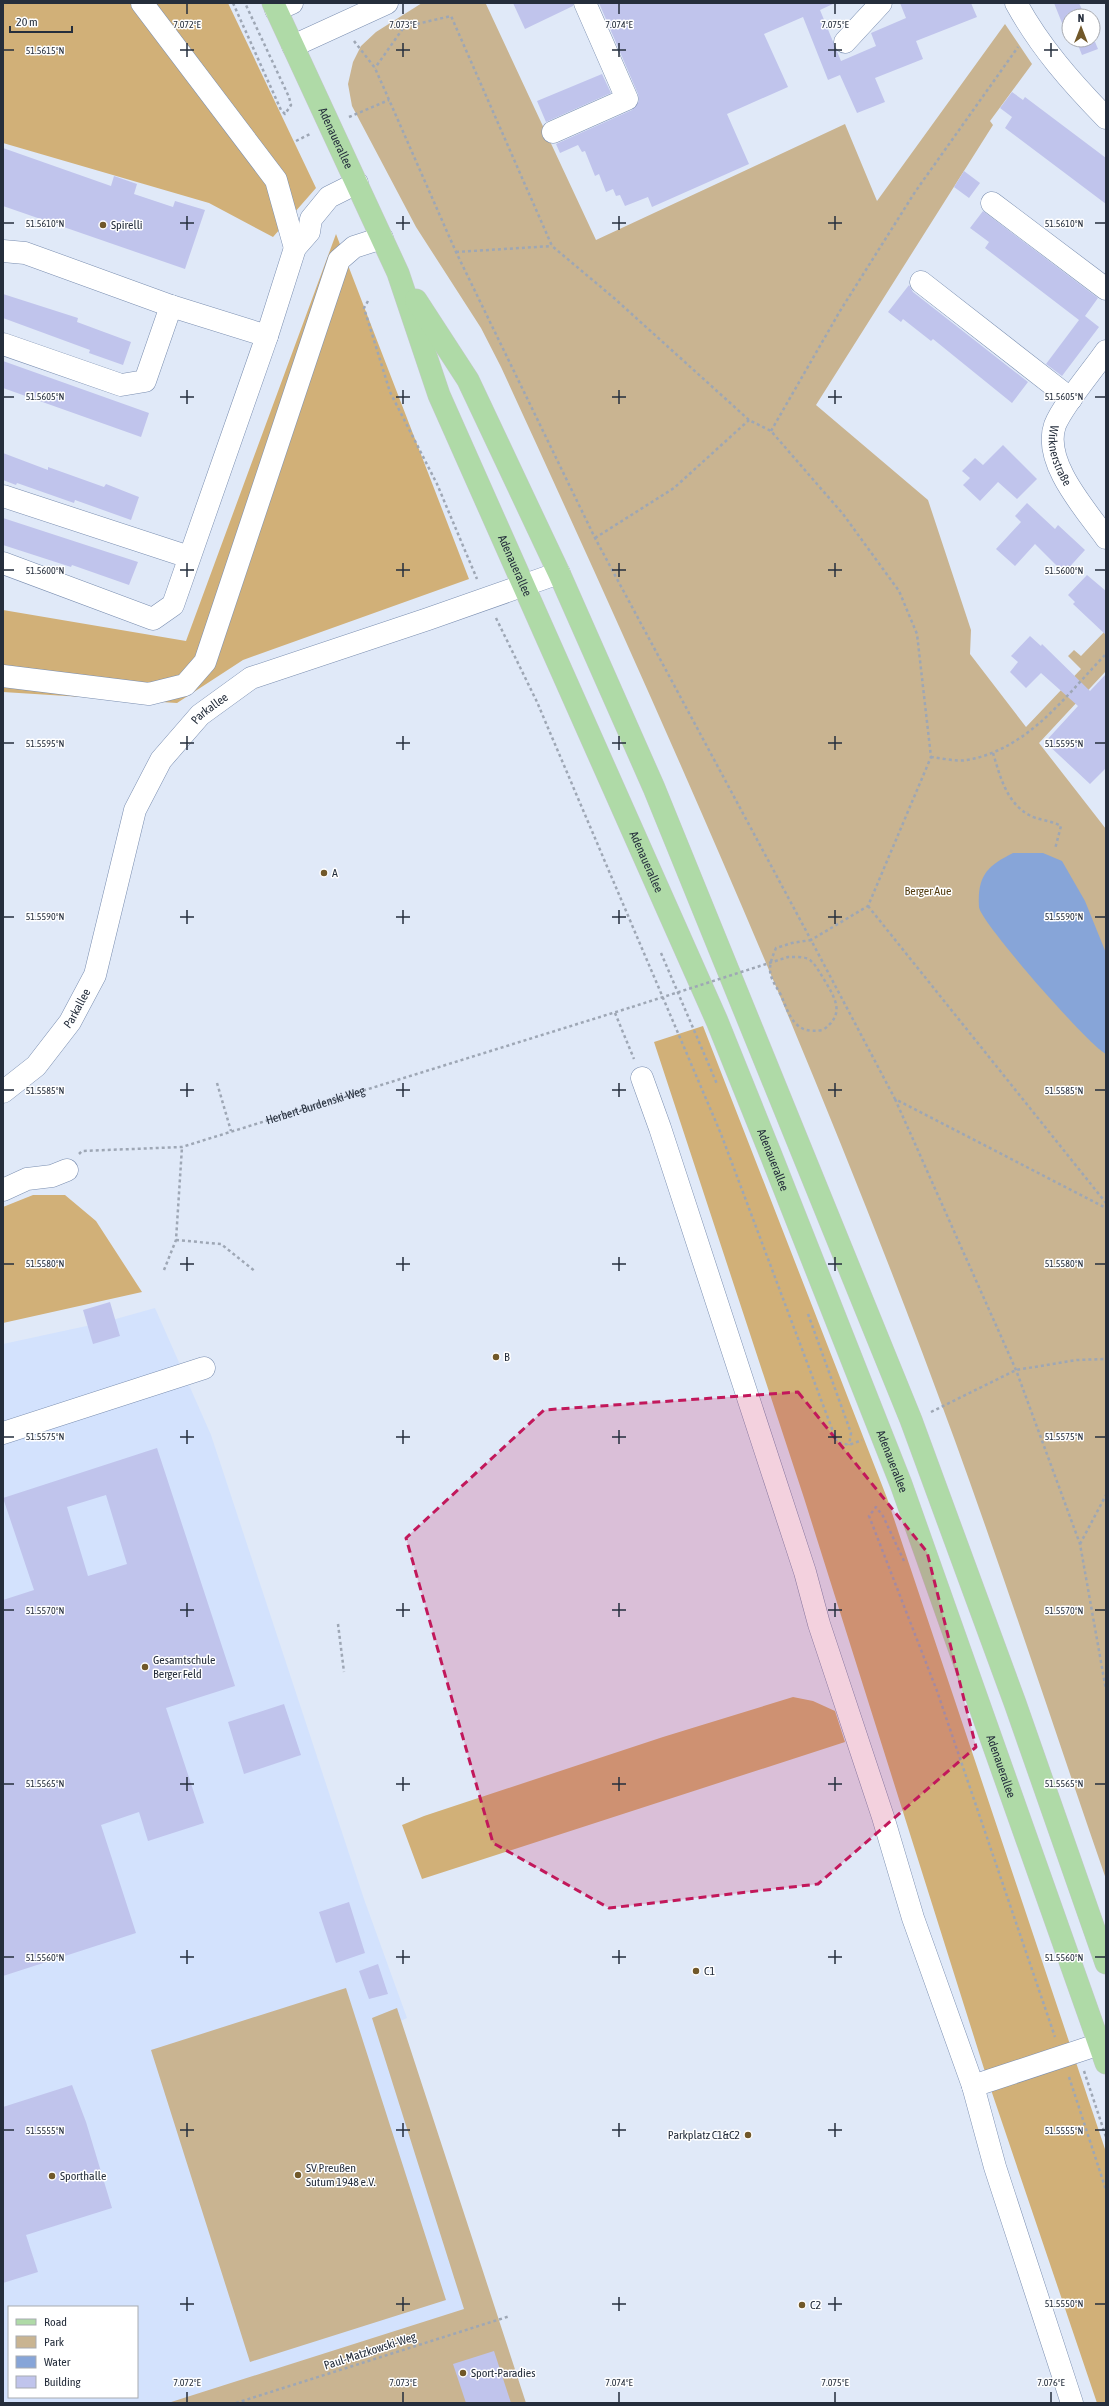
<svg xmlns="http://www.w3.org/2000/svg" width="1109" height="2406" font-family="'Asap Condensed',sans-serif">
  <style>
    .built { fill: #d3e2fd; fill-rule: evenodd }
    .green { fill: #c9b491 }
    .forest { fill: #d1b078 }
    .water { fill: #87a5d8 }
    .building { fill: #c0c4ec; fill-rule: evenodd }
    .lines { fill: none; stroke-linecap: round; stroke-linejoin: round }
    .minor-casing { stroke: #7a8eb0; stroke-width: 23 }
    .major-casing { stroke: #c6c9cc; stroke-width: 23 }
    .path { stroke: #9ea7b5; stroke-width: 2.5; stroke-dasharray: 3 3; stroke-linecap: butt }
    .minor { stroke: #fff; stroke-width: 22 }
    .major { stroke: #afdaa7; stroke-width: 22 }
    .path-bridge { stroke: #9ea7b5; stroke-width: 2.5; stroke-dasharray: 3 3; stroke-linecap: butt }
    .marked { fill: #c2185b; fill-opacity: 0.2; stroke: #c2185b; stroke-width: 3; stroke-dasharray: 8 5; stroke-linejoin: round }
    .ticks { fill: none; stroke: #252e3c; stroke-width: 1.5 }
    .poi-dot { fill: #715829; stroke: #fff; stroke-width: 1.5 }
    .labels { text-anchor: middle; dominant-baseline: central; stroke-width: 3; stroke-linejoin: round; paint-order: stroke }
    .street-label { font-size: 12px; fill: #252e3c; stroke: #fff }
    .poi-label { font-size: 12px; fill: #252e3c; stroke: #fff; text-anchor: start }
    .park-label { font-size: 12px; fill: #533d10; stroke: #fff }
    .ticks-label { font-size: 10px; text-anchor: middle; fill: #252e3c; stroke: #fff; stroke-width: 3; stroke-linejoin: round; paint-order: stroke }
  </style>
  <rect width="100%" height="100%" fill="#e0e9f8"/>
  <!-- built -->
  <path class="built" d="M155 1308 211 1435 364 1899 407 2018 382 2030 473 2319 209 2403H3V1344L105 1322ZM9 2307H137V2397H9Z"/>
  <!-- green -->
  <path class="green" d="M422 3 486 4 596 240 845 124 877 201 1005 24 1032 64 990 121 993 125 816 405 928 500 971 630 970 654 1026 727 1081 669 1068 656 1074 650 1081 656 1106 630V671L1039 743 1106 829V1879C1055 1732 1007 1584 954 1438 821 1074 663 719 501 367L481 328 416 227 352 106 348 84 353 62 361 46 376 32Z
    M346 1988 446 2300 250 2362 151 2050Z
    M397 2008 526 2403H168L464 2309 372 2018Z"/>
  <!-- forest -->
  <path class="forest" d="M3 3H228L316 188 273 237 209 203 3 143Z
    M336 234 469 579 243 660 177 703 3 692V610L186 641Z
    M703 1026 887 1498 1106 2152V2403H1097L986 2075 804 1498 654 1042Z
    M33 1195H65L96 1221 142 1292 3 1323V1207Z
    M793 1697 813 1701 835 1711 845 1742 422 1879 402 1825 424 1816 663 1737Z"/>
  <!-- water -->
  <path class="water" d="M1013 853H1043L1062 861 1085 901 1106 953V1054C1091 1048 980 922 979 907 977 876 987 866 1013 853Z"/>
  <!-- building -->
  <path class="building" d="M513 3H573V6L525 29Z
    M599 3H835L820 10 841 61 876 46 871 33 906 18 900 3H971L977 17 916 41 923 59 875 78 885 102 857 113 840 75 828 80 803 17 764 34 788 87 727 114 749 164 652 207 648 197 625 206 620 195 616 196 613 189 606 192 599 174 595 176 585 151 582 152 578 145 560 153 556 144 632 110 639 101 638 94Z
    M1054 3H1079L1085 16H1069V31L1066 33Z
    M1093 37 1098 49 1082 55 1076 40H1093Z
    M602 74 611 93 546 122 537 101Z
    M1012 92 1023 100 1025 97 1106 158V204L1005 128 1012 117 1000 108Z
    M3 148 111 186 114 176 137 184 134 194 173 207 175 201 205 210 185 269 3 206Z
    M964 171 980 183 969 198 954 187Z
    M983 211 1098 298 1085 316 1099 327 1062 376 1046 364 1079 320 985 248 989 242 970 228Z
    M909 285 913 292 1028 382 1012 403 933 339 931 341 903 319 901 322 888 312Z
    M3 294 78 318 77 322 131 342 123 365 89 353 90 350 3 318Z
    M3 361 149 413 141 437 3 388Z
    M1003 445 1037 479 1017 499 998 482 980 501 963 485 970 478 962 471 975 458 983 465Z
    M3 453 48 470V467L104 487 106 484 139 497 131 520 75 500 74 503 17 483 16 485 3 480Z
    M1027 503 1055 529 1058 525 1085 550 1064 573 1035 544 1015 566 996 549 1021 522 1015 516Z
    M3 518 138 562 129 585 72 565 71 567 3 545Z
    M1087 575 1106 591V635L1073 604 1075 602 1068 595Z
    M1030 636 1041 646 1042 644 1090 691 1106 674V768L1090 784 1045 742 1078 706 1041 673 1026 688 1010 672 1018 662 1011 656Z
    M110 1302 120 1336 93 1344 83 1310Z
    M157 1448 235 1686 166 1708 204 1823 148 1841 139 1812 101 1825 136 1933 3 1976V1600L34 1590 3 1498ZM106 1495 127 1564 88 1576 67 1507Z
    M284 1704 301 1755 244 1774 228 1722Z
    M349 1902 365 1953 336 1963 319 1912Z
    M378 1964 388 1994 369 1999 359 1971Z
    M72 2085 86 2122 112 2208 26 2235 38 2272 3 2283V2107Z
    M494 2351 511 2403H466L453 2364Z"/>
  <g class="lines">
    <defs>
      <g id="minor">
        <path d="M142 3 276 180 295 248"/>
        <path d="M1016 3C1040 47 1071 82 1106 118"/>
        <path d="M276 10 292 3"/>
        <path d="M845 42 881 3"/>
        <path d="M293 46 387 3"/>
        <path d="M553 132 627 99 585 3"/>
        <path d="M992 203 1106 289"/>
        <path d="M3 251 25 253 171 306 267 336 295 248 309 232 311 219 329 197 357 183"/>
        <path d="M921 282 1071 399"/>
        <path d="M3 344 121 385 145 381 171 306"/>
        <path id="s2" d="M1106 351C1093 370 1063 405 1055 425 1042 462 1086 510 1106 538"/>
        <path d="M3 496 189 557"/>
        <path d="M3 563 153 619 173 605 267 336"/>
        <path d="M3 676 149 694 185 685 205 662 339 260 354 247 382 238"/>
        <path d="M642 1078 660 1128 805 1572 819 1624 883 1817 913 1918 973 2086 995 2167 1072 2403"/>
        <path id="s3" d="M3 1092 36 1066 70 1022 95 975 135 810 161 760 200 715 251 678 428 619 559 573"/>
        <path d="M3 1190 27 1179 52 1176 67 1170"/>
        <path d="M3 1433 204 1368"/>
        <path d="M973 2086 1106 2042"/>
      </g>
      <g id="major">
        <path id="s4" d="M273 3 398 273 439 395 717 1021 771 1155 901 1484 1106 2063"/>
        <path d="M416 300 468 380 559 573 654 788 911 1420 1015 1703 1106 1963"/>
      </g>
    </defs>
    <!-- minor casing -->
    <use href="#minor" class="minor-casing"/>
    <!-- major casing -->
    <use href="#major" class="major-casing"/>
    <!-- path -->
    <g class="path">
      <path d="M233 3 281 110 285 114 291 105 289 97 245 3"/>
      <path d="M354 41 375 68 456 252 595 538 811 940 868 906 931 757 917 634 899 591 843 514 771 431 749 420 614 298 552 246 451 16 404 27 375 68"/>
      <path d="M349 117 389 100"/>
      <path d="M296 141 310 134"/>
      <path d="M456 252 552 246"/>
      <path d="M368 301 364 308 390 392 437 484 477 579"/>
      <path d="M771 431 840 311 915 192 1018 47"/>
      <path d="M595 538 674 488 749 420"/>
      <path d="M496 618 537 702 721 1134 837 1442 849 1445 862 1440"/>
      <path d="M993 753C1000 776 1006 802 1029 815 1037 820 1050 820 1061 826L1055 849"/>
      <path d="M931 757C942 758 956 762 967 760 1029 749 1065 696 1106 654"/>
      <path d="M868 906 1106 1203"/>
      <path d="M661 953 717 1084"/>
      <path d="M781 995C769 975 766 971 776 948L792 943 811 940 895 1099 1106 1208"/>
      <path d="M615 1013 634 1059"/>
      <path d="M217 1083 231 1131"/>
      <path d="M895 1099 1016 1370 1080 1544 1106 1690"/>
      <path id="s1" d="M79 1154 82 1151 182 1147 632 1007"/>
      <path d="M176 1240 221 1244 256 1272"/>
      <path d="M164 1270 176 1240 182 1147"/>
      <path d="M808 1314 851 1433 849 1445"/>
      <path d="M931 1412 1016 1370 1077 1360 1106 1359"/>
      <path d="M1080 1544 1106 1495"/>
      <path d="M904 1561 883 1516 876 1507 869 1516 937 1691 1055 2037"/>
      <path d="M338 1624 344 1672"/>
      <path d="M1084 2071 1106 2137"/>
      <path d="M1069 2077 1106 2190"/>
      <path d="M236 2403 510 2316"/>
    </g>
    <!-- minor -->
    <use href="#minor" class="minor"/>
    <!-- major -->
    <use href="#major" class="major"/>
    <!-- path-bridge -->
    <path class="path-bridge" d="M632 1007 788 957C795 957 804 956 810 960 816 965 820 973 825 981 836 1000 845 1014 823 1030 795 1035 790 1017 781 995"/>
  </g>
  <!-- marked area -->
  <path class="marked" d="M798 1392 927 1552 976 1747 818 1884 609 1908 493 1843 406 1538 544 1410Z"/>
  <!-- ticks -->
  <path class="ticks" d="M187 4V14M403 4V14M619 4V14M835 4V14M187 43V57M403 43V57M619 43V57M835 43V57M1051 43V57M4 50H14M180 50H194M396 50H410M612 50H626M828 50H842M1044 50H1058M187 216V230M403 216V230M619 216V230M835 216V230M4 223H14M180 223H194M396 223H410M612 223H626M828 223H842M1095 223H1105M187 390V404M403 390V404M619 390V404M835 390V404M4 397H14M180 397H194M396 397H410M612 397H626M828 397H842M1095 397H1105M187 563V577M403 563V577M619 563V577M835 563V577M4 570H14M180 570H194M396 570H410M612 570H626M828 570H842M1095 570H1105M187 736V750M403 736V750M619 736V750M835 736V750M4 743H14M180 743H194M396 743H410M612 743H626M828 743H842M1095 743H1105M187 910V924M403 910V924M619 910V924M835 910V924M4 917H14M180 917H194M396 917H410M612 917H626M828 917H842M1095 917H1105M187 1083V1097M403 1083V1097M619 1083V1097M835 1083V1097M4 1090H14M180 1090H194M396 1090H410M612 1090H626M828 1090H842M1095 1090H1105M187 1257V1271M403 1257V1271M619 1257V1271M835 1257V1271M4 1264H14M180 1264H194M396 1264H410M612 1264H626M828 1264H842M1095 1264H1105M187 1430V1444M403 1430V1444M619 1430V1444M835 1430V1444M4 1437H14M180 1437H194M396 1437H410M612 1437H626M828 1437H842M1095 1437H1105M187 1603V1617M403 1603V1617M619 1603V1617M835 1603V1617M4 1610H14M180 1610H194M396 1610H410M612 1610H626M828 1610H842M1095 1610H1105M187 1777V1791M403 1777V1791M619 1777V1791M835 1777V1791M4 1784H14M180 1784H194M396 1784H410M612 1784H626M828 1784H842M1095 1784H1105M187 1950V1964M403 1950V1964M619 1950V1964M835 1950V1964M4 1957H14M180 1957H194M396 1957H410M612 1957H626M828 1957H842M1095 1957H1105M187 2123V2137M403 2123V2137M619 2123V2137M835 2123V2137M4 2130H14M180 2130H194M396 2130H410M612 2130H626M828 2130H842M1095 2130H1105M187 2297V2311M403 2297V2311M619 2297V2311M835 2297V2311M180 2304H194M396 2304H410M612 2304H626M828 2304H842M1095 2304H1105M187 2392V2402M403 2392V2402M619 2392V2402M835 2392V2402M1051 2392V2402"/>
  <!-- markers -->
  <g class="poi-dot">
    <circle cx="103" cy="225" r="4"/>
    <circle cx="324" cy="873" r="4"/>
    <circle cx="496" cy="1357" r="4"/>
    <circle cx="145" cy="1667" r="4"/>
    <circle cx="696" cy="1971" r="4"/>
    <circle cx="748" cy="2135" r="4"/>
    <circle cx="298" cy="2175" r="4"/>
    <circle cx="52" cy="2176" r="4"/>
    <circle cx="802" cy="2305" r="4"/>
    <circle cx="463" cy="2373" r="4"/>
  </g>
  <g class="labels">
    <!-- street labels -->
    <g class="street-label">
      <text stroke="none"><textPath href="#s4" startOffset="149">Adenauerallee</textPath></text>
      <text stroke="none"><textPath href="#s2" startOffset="122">Wirknerstraße</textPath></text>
      <text stroke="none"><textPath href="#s4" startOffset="613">Adenauerallee</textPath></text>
      <text stroke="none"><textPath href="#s3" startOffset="448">Parkallee</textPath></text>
      <text stroke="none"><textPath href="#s4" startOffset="937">Adenauerallee</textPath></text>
      <text stroke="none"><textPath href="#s3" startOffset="113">Parkallee</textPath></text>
      <text stroke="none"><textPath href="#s1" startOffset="244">Herbert-Burdenski-Weg</textPath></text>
      <text stroke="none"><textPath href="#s4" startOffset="1261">Adenauerallee</textPath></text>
      <text stroke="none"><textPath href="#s4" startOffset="1585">Adenauerallee</textPath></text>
      <text stroke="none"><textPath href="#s4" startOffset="1909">Adenauerallee</textPath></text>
      <text transform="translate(370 2351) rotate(-18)">Paul-Matzkowski-Weg</text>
    </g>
    <!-- poi labels -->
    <g class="poi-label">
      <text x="111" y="225">Spirelli</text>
      <text x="332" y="873">A</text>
      <text x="504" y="1357">B</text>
      <text x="153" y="1660">Gesamtschule<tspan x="153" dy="14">Berger Feld</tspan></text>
      <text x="704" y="1971">C1</text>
      <text x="740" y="2135" text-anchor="end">Parkplatz C1&amp;C2</text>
      <text x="306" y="2168">SV Preußen<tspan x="306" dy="14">Sutum 1948 e.V.</tspan></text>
      <text x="60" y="2176">Sporthalle</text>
      <text x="810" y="2305">C2</text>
      <text x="471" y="2373">Sport-Paradies</text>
    </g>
    <!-- park labels -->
    <g class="park-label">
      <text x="928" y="891">Berger Aue</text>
    </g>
  </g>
  <g class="ticks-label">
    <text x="187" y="28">7.072°E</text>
    <text x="403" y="28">7.073°E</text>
    <text x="619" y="28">7.074°E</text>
    <text x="835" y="28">7.075°E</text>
    <text x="45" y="54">51.5615°N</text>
    <text x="45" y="227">51.5610°N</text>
    <text x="1064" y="227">51.5610°N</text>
    <text x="45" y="400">51.5605°N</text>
    <text x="1064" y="400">51.5605°N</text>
    <text x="45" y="574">51.5600°N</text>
    <text x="1064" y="574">51.5600°N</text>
    <text x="45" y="747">51.5595°N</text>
    <text x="1064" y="747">51.5595°N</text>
    <text x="45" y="920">51.5590°N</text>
    <text x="1064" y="920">51.5590°N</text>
    <text x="45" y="1094">51.5585°N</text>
    <text x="1064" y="1094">51.5585°N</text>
    <text x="45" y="1267">51.5580°N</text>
    <text x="1064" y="1267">51.5580°N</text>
    <text x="45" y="1440">51.5575°N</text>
    <text x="1064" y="1440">51.5575°N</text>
    <text x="45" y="1614">51.5570°N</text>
    <text x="1064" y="1614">51.5570°N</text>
    <text x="45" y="1787">51.5565°N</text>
    <text x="1064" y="1787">51.5565°N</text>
    <text x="45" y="1961">51.5560°N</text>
    <text x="1064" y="1961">51.5560°N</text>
    <text x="45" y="2134">51.5555°N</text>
    <text x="1064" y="2134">51.5555°N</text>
    <text x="1064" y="2307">51.5550°N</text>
    <text x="187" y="2386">7.072°E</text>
    <text x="403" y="2386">7.073°E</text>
    <text x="619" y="2386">7.074°E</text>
    <text x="835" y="2386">7.075°E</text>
    <text x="1051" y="2386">7.076°E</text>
  </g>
  <!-- border -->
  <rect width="1109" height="2406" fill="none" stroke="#252e3c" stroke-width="8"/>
  <!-- legend -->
  <rect x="8" y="2306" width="130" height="92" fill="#ffffff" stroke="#a8abb1"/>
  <rect x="16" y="2319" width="20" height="6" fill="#afdaa7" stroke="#a8abb1"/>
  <text x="44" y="2326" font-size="12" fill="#252e3c">Road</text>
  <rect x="16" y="2336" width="20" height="12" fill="#c9b491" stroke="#a8abb1"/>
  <text x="44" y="2346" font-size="12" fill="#252e3c">Park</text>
  <rect x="16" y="2356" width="20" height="12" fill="#87a5d8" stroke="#a8abb1"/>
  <text x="44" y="2366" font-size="12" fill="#252e3c">Water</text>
  <rect x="16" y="2376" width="20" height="12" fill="#c0c4ec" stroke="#a8abb1"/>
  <text x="44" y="2386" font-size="12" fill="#252e3c">Building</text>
  <!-- north arrow -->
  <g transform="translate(1081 28)"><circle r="19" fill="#ffffff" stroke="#a8abb1"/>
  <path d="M0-3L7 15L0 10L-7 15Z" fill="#715829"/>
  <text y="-6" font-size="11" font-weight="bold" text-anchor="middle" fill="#252e3c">N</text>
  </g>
  <!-- scale -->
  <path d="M10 26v6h62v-6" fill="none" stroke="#252e3c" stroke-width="2"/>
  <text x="16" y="26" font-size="12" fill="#252e3c" stroke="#ffffff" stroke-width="3" paint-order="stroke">20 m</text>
</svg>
